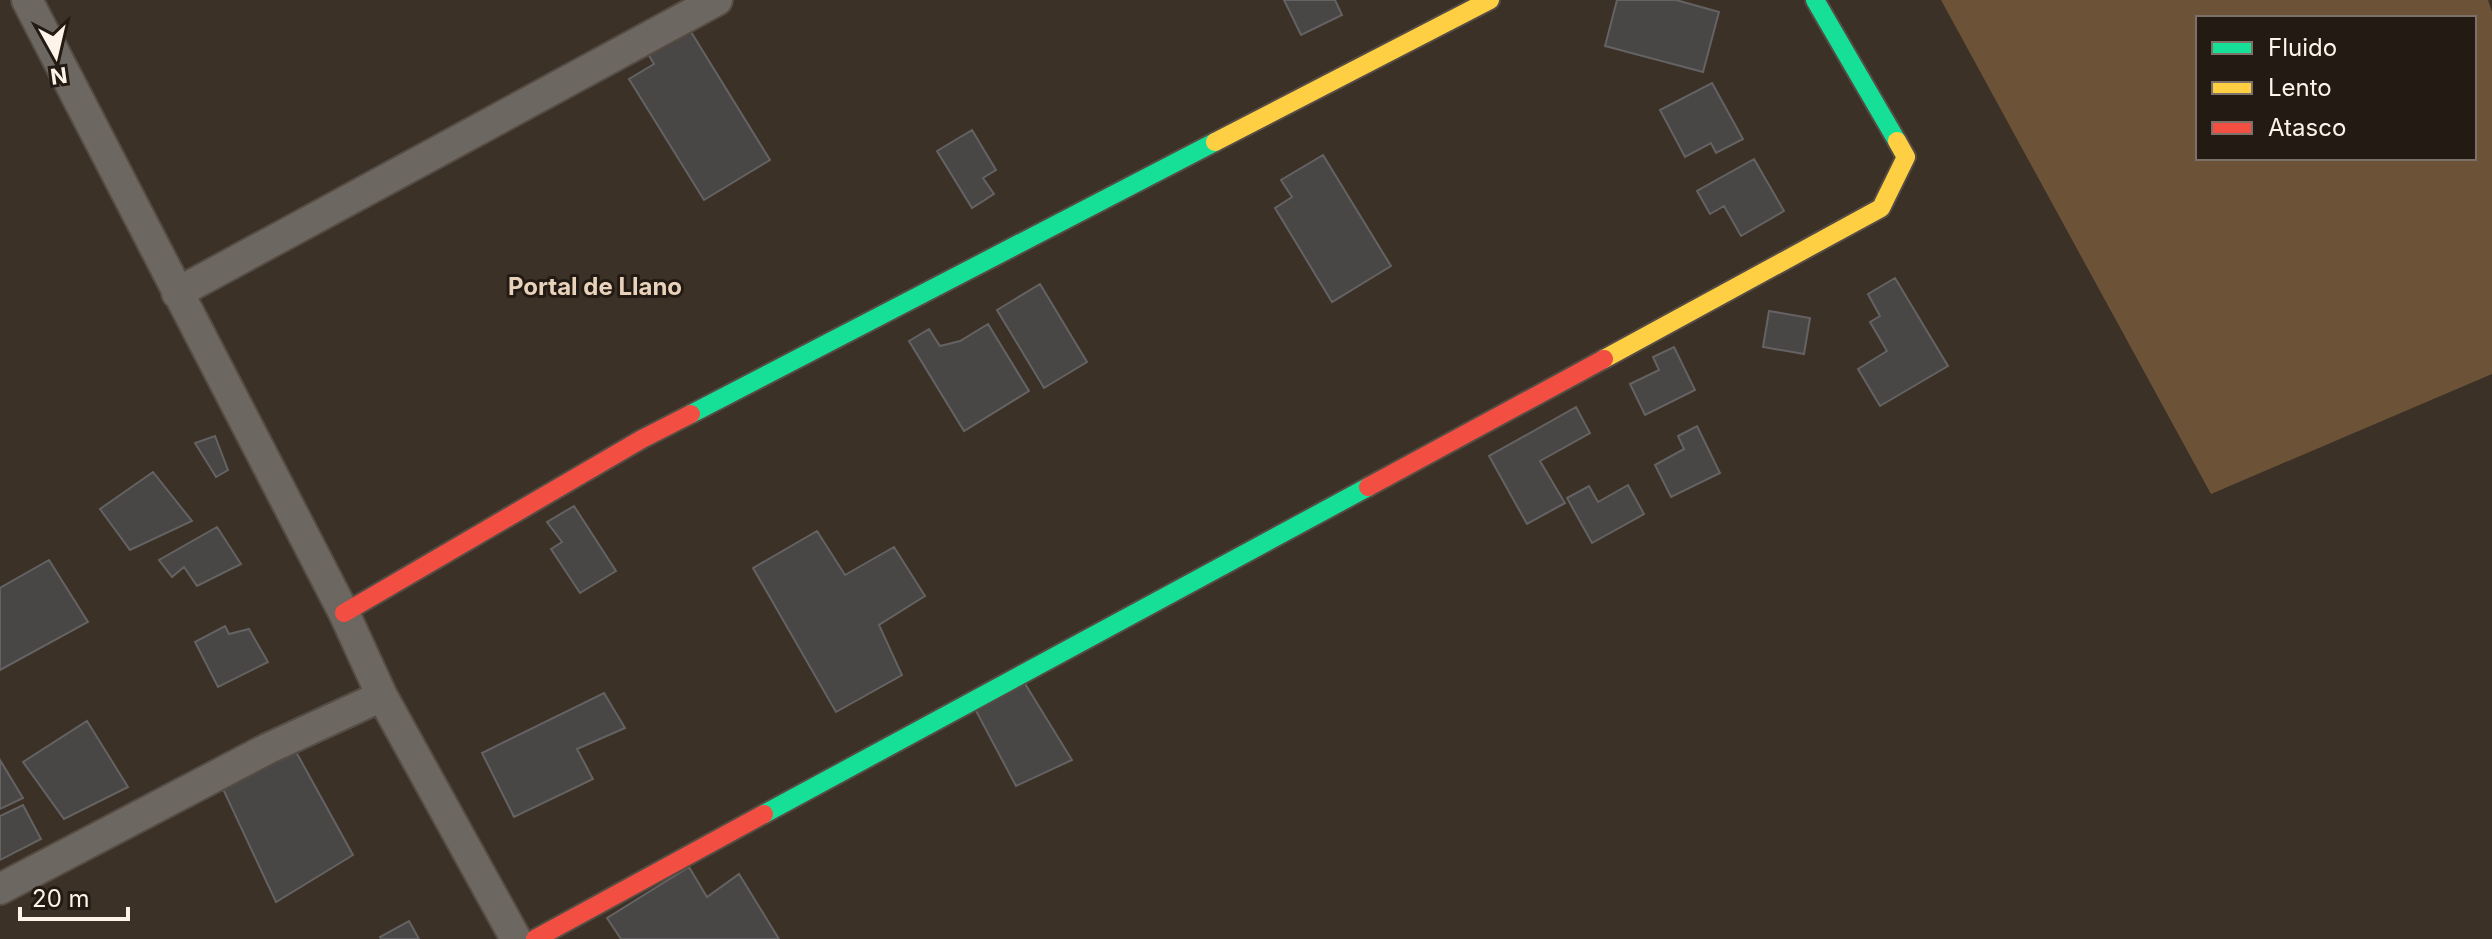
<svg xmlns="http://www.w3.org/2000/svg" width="2492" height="939" font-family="Inter,sans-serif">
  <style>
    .forest { fill: #6c5337; fill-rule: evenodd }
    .building { fill: #494746; stroke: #646262; stroke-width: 2 }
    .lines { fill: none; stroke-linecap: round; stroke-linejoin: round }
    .street-casing { stroke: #554c44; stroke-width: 34 }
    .fast-casing { stroke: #554c44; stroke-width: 22 }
    .slow-casing { stroke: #554c44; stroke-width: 22 }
    .jam-casing { stroke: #554c44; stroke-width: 22 }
    .street { stroke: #6d6762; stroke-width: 30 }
    .fast { stroke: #16e098; stroke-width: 18 }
    .slow { stroke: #ffcf43; stroke-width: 18 }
    .jam { stroke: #f24e42; stroke-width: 18 }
    .labels { text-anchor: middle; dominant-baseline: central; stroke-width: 6; stroke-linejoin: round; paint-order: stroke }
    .neighbourhood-label { font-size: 24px; font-weight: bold; fill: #e8d2bc; stroke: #231b13 }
  </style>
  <rect width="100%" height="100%" fill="#3b3127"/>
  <!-- forest -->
  <path class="forest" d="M1941 0H2488L2492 12V374L2211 494ZM2198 18H2474V158H2198Z"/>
  <!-- building -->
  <path class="building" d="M1284 0H1335L1342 15 1301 35Z
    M1617 0H1676L1719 12 1703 72 1605 46Z
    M688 27 770 160 704 200 629 79 654 64 647 52Z
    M1712 83 1743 139 1716 153 1711 143 1685 157 1660 110Z
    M972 130 996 170 983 178 994 194 972 208 937 151Z
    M1323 155 1391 266 1332 302 1275 208 1292 197 1281 180Z
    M1754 159 1784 211 1741 236 1724 206 1710 214 1697 191Z
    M1895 278 1948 366 1880 406 1858 369 1887 351 1870 322 1880 316 1868 294Z
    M1040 284 1087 362 1044 388 997 310Z
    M1769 311 1810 318 1804 354 1763 347Z
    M988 324 1029 391 964 431 909 341 929 329 940 346 960 341Z
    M1674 347 1695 390 1645 415 1630 384 1659 370 1653 357Z
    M1576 407 1590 433 1540 461 1565 503 1527 524 1489 456Z
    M1697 426 1720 473 1671 497 1655 465 1684 449 1678 436Z
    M215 436 228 470 216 477 195 443Z
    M153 472 192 521 130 550 100 509Z
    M1628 485 1644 514 1592 543 1567 498 1589 486 1598 502Z
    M574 506 616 571 580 593 551 549 562 542 547 522Z
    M217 527 241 564 197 586 184 567 172 577 159 560Z
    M817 531 845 575 894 547 925 596 879 625 902 675 836 712 753 568Z
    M49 560 88 622 0 670V588Z
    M225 626 229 634 249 629 268 662 218 687 195 642Z
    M1024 682 1072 760 1016 786 975 709Z
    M604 693 625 728 577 749 593 779 514 817 482 753Z
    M87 721 128 787 64 819 23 762Z
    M295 750 353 855 276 902 223 789Z
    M0 760 23 798 0 809Z
    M23 805 41 839 0 860V816Z
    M689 867 707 897 739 874 779 939H621L607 918Z
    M409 921 419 939H381L380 937Z"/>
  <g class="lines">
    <defs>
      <path id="street" d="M27 0 344 613 382 696 516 939
        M177 293 717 0
        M0 889 267 749 382 696"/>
      <path id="fast" d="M1815 0 1897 141
        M691 414 1215 142
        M764 814 1368 487"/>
      <path id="slow" d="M1215 142 1490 0
        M1604 359 1881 208 1906 157 1897 141"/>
      <path id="jam" d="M1368 487 1604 359
        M344 613 642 439 691 414
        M535 939 764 814"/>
    </defs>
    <!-- street casing -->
    <use href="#street" class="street-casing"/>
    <!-- fast casing -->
    <use href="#fast" class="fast-casing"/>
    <!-- slow casing -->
    <use href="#slow" class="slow-casing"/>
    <!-- jam casing -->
    <use href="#jam" class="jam-casing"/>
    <!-- street -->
    <use href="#street" class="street"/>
    <!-- fast -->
    <use href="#fast" class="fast"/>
    <!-- slow -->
    <use href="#slow" class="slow"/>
    <!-- jam -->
    <use href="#jam" class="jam"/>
  </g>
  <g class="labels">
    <!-- neighbourhood labels -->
    <g class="neighbourhood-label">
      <text x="595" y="286">Portal de Llano</text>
    </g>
  </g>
  <!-- legend -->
  <rect x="2196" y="16" width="280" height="144" fill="#231b13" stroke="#7b7168" stroke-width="2"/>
  <rect x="2212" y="42" width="40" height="12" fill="#16e098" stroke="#7b7168" stroke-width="2"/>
  <text x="2268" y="56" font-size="24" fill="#fef3e8">Fluido</text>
  <rect x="2212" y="82" width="40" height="12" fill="#ffcf43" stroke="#7b7168" stroke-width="2"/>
  <text x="2268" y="96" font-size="24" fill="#fef3e8">Lento</text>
  <rect x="2212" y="122" width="40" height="12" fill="#f24e42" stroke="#7b7168" stroke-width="2"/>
  <text x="2268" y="136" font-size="24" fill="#fef3e8">Atasco</text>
  <!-- north arrow -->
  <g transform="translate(56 56) rotate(172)" stroke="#231b13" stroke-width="6" paint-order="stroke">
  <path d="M0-6L14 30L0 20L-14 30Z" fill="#fef3e8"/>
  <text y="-12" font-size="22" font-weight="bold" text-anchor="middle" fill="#fef3e8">N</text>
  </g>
  <!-- scale -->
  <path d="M20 907v12h108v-12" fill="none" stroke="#fef3e8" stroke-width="4"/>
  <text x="32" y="907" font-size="24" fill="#fef3e8" stroke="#231b13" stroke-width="6" paint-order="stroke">20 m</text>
</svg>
